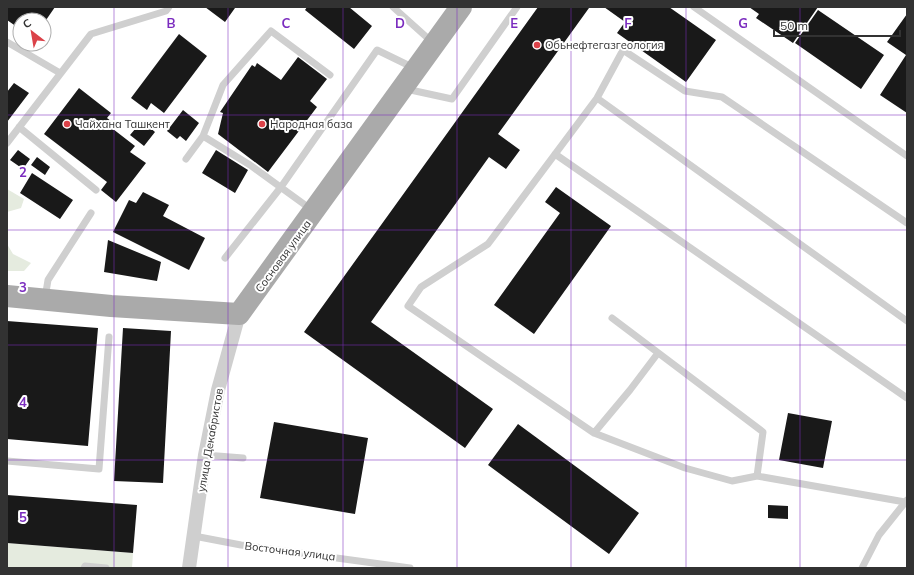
<svg xmlns="http://www.w3.org/2000/svg" width="914" height="575" font-family="Mulish,sans-serif">
  <style>
    .green { fill: #e5ebdf }
    .building { fill: #191919 }
    .lines { fill: none; stroke-linecap: round; stroke-linejoin: round }
    .lane { stroke: #cfcfcf; stroke-width: 7 }
    .street { stroke: #cfcfcf; stroke-width: 14 }
    .primary { stroke: #aaa; stroke-width: 22 }
    .grid { fill: none; stroke: #7b2cbf; stroke-width: 1; stroke-opacity: 0.55 }
    .poi-dot { fill: #db4249; stroke: #fff; stroke-width: 1.5 }
    .labels { text-anchor: middle; dominant-baseline: central; stroke-width: 4; stroke-linejoin: round; paint-order: stroke }
    .poi-label { font-size: 11px; fill: #323232; stroke: #fff; text-anchor: start }
    .street-label { font-size: 11px; fill: #323232; stroke: #fff }
    .grid-label { font-size: 13px; text-anchor: middle; font-weight: bold; fill: #7b2cbf; stroke: #fff; stroke-width: 4; stroke-linejoin: round; paint-order: stroke }
  </style>
  <rect width="100%" height="100%" fill="#fff"/>
  <!-- green -->
  <path class="green" d="M7 189 24 199 21 208 7 212Z
    M7 244 13 254 31 263 24 271H7Z
    M7 543 133 553 132 568H7Z"/>
  <!-- building -->
  <path class="building" d="M7 7H55L44 23V20H20V29L7 20Z
    M205 7H233L235 8 225 22Z
    M307 7H349L372 26 354 49 305 10Z
    M538 7 589 8 498 134 520 150 506 169 489 157 371 322 493 409 465 448 304 332Z
    M604 7H669L716 40 686 82 617 33 625 22Z
    M749 7H818L793 43 756 18 759 14Z
    M818 10 884 55 861 89 795 43Z
    M907 14V113L880 95 906 55 887 42Z
    M179 34 207 56 164 113 151 103 147 110 131 98Z
    M298 57 327 79 310 101 317 107 268 172 218 134 223 113 220 112 252 65 255 67 257 63 281 80Z
    M14 83 29 93 7 122V92Z
    M79 88 111 113 107 118 116 125 113 129 135 146 130 152 146 163 116 202 101 190 107 182 44 134Z
    M183 110 199 123 186 141 180 136 177 139 167 131Z
    M142 121 155 132 144 146 130 135Z
    M18 150 30 159 23 169 10 160Z
    M216 150 248 170 235 193 202 173Z
    M37 157 50 167 45 175 31 165Z
    M32 173 73 200 60 219 20 193Z
    M556 187 611 226 534 334 494 305 560 213 545 202Z
    M143 192 169 205 163 216 205 238 189 270 113 232 129 200 136 203Z
    M108 240 161 262 157 281 104 272Z
    M7 321 98 328 88 446 7 439Z
    M123 328 171 331 163 483 114 481Z
    M788 413 832 421 823 468 779 460Z
    M274 422 368 438 355 514 260 498Z
    M518 424 639 513 609 554 488 465Z
    M7 495 137 505 133 553 7 543Z
    M768 505 788 506V519L768 518Z"/>
  <g class="lines">
    <!-- lane -->
    <path class="lane" d="M393 7 432 42
      M694 7 907 156
      M7 42 60 73
      M406 89 452 99 517 7
      M597 98 907 321
      M19 127 96 190
      M203 136 250 165 312 210
      M7 143 91 34 166 11 169 7
      M555 154 907 398
      M186 159 203 136 223 85 271 31 330 75
      M225 258 281 187 377 50 414 68
      M45 298 48 280 91 213
      M612 318 763 432 757 476
      M594 433 630 390 658 353
      M205 455 243 458
      M7 461 99 469 109 337
      M905 502 757 476 732 481 685 468 594 433 408 306 421 287 488 244 597 98 623 50 685 91 722 97 907 223
      M194 536 241 545 410 568
      M84 568 85 566 106 568
      M862 568 879 535 907 500"/>
    <!-- street -->
    <path class="street" d="M189 568 205 455 218 390 239 314"/>
    <!-- primary -->
    <path class="primary" d="M7 296 111 306 239 314 461 7"/>
  </g>
  <!-- grid -->
  <path class="grid" d="M114 7V568M228 7V568M343 7V568M457 7V568M571 7V568M686 7V568M800 7V568M7 115H907M7 230H907M7 345H907M7 460H907"/>
  <!-- markers -->
  <g class="poi-dot">
    <circle cx="537" cy="45" r="4"/>
    <circle cx="67" cy="124" r="4"/>
    <circle cx="262" cy="124" r="4"/>
  </g>
  <g class="labels">
    <!-- poi labels -->
    <g class="poi-label">
      <text x="545" y="45">Обьнефтегазгеология</text>
      <text x="75" y="124">Чайхана Ташкент</text>
      <text x="270" y="124">Народная база</text>
    </g>
    <!-- street labels -->
    <g class="street-label">
      <text transform="translate(283 256) rotate(-54)">Сосновая улица</text>
      <text transform="translate(210 440) rotate(-80)">улица Декабристов</text>
      <text transform="translate(290 551) rotate(7)">Восточная улица</text>
    </g>
  </g>
  <g class="grid-label">
    <text x="171" y="28">B</text>
    <text x="286" y="28">C</text>
    <text x="400" y="28">D</text>
    <text x="514" y="28">E</text>
    <text x="628" y="28">F</text>
    <text x="743" y="28">G</text>
    <text x="23" y="177">2</text>
    <text x="23" y="292">3</text>
    <text x="23" y="407">4</text>
    <text x="23" y="522">5</text>
  </g>
  <!-- border -->
  <rect width="914" height="575" fill="none" stroke="#323232" stroke-width="16"/>
  <!-- north arrow -->
  <g transform="translate(32 32) rotate(329)"><circle r="19" fill="#ffffff" stroke="#adadad"/>
  <path d="M0-3L7 15L0 10L-7 15Z" fill="#db4249"/>
  <text y="-6" font-size="11" font-weight="bold" text-anchor="middle" fill="#323232">С</text>
  </g>
  <!-- scale -->
  <path d="M774 30v6h126v-6" fill="none" stroke="#323232" stroke-width="2"/>
  <text x="780" y="30" font-size="12" fill="#323232" stroke="#ffffff" stroke-width="3" paint-order="stroke">50 m</text>
</svg>
